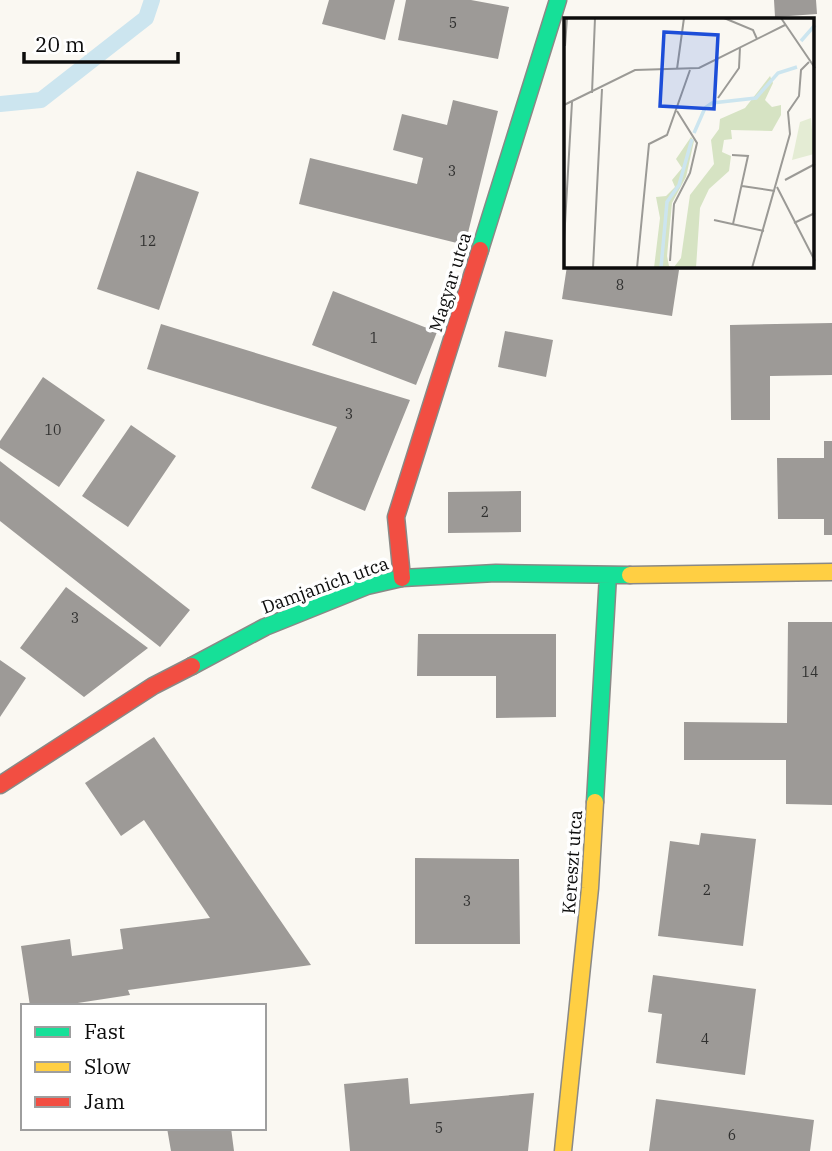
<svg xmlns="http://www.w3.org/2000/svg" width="832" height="1151" font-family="'IBM Plex Serif',serif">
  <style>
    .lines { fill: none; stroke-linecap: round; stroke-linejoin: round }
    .stream { stroke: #cce5ef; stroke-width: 16 }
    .building { fill: #9d9a97 }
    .fast-casing { stroke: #8a8986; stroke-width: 19 }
    .slow-casing { stroke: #8a8986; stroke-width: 19 }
    .jam-casing { stroke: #8a8986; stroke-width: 19 }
    .fast { stroke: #16e098; stroke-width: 16 }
    .slow { stroke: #ffcf43; stroke-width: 16 }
    .jam { stroke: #f24e42; stroke-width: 16 }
    .labels { text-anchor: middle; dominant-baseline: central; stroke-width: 7; stroke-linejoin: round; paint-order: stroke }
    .number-label { font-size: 14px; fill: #30302f }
    .street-label { font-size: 18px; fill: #0c0c0c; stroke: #fff }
    .inset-river { fill: none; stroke: #cce5ef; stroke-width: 3.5 }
    .inset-road { fill: none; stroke: #9b9a96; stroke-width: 2 }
    .view { fill: #1d4ed8; fill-opacity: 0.15; stroke: #1d4ed8; stroke-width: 3.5 }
    .inset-edge { fill: none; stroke: #0c0c0c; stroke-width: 3.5 }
  </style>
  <rect width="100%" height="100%" fill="#faf8f2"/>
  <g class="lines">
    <!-- stream -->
    <path class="stream" d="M0 104 41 100 146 18 152 0"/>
  </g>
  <!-- building -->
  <path class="building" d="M329 0H395L385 40 322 24Z
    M406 0H471L509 7 498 59 398 40Z
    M774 0H816L817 14 775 17Z
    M453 100 498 111 465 245 299 204 310 158 417 184 423 158 393 150 402 114 447 125Z
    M137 171 199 192 159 310 97 289Z
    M567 266H654L679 270 672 316 562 299Z
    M333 291 437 332 416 385 312 345Z
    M832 323V375L770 376V420H731L730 325Z
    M161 324 410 400 365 511 311 488 337 427 147 369Z
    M505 331 553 340 546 377 498 367Z
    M43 377 105 420 59 487 0 448V441Z
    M131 425 176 456 128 527 82 496Z
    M824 441H832V535H824V519H778L777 458H824Z
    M0 461 190 610 160 647 0 521Z
    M521 491V532L448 533V492Z
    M66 587 148 648 84 697 20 648Z
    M788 622H832V805L786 804V760H684V722L787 723Z
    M418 634H556V717L496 718V676H417Z
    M0 660 26 678 0 717Z
    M154 737 311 965 128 990 130 995 58 1006H30L21 946 70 939 72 956 123 949 120 929 210 918 144 820 121 836 85 783Z
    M701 833 756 839 743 946 658 936 670 841 699 845Z
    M415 858 519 859 520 944H415Z
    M653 975 756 989 745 1075 656 1063 662 1014 648 1012Z
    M408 1078 410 1104 534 1093 528 1151H350L344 1084Z
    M656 1099 814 1120 810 1151H649Z
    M167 1128H231L234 1151H171Z"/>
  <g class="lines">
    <defs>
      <path id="fast" d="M480 250 558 0
        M192 666 265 627 367 586 402 578 496 573 630 575
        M595 802 608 575"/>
      <path id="slow" d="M630 575 832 572
        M563 1151 590 888 595 802"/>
      <path id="jam" d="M402 578 396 517 480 250
        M0 785 153 686 192 666"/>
    </defs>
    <!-- fast casing -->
    <use href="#fast" class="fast-casing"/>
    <!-- slow casing -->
    <use href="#slow" class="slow-casing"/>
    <!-- jam casing -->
    <use href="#jam" class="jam-casing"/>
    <!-- fast -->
    <use href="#fast" class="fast"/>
    <!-- slow -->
    <use href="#slow" class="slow"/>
    <!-- jam -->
    <use href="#jam" class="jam"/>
  </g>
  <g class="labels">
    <!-- number labels -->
    <g class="number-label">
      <text x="453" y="23">5</text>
      <text x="452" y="171">3</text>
      <text x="148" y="241">12</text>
      <text x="620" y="285">8</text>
      <text x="374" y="338">1</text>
      <text x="349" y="414">3</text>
      <text x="53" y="430">10</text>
      <text x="485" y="512">2</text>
      <text x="75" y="618">3</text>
      <text x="810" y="672">14</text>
      <text x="707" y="890">2</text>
      <text x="467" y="901">3</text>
      <text x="705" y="1039">4</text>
      <text x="439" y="1128">5</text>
      <text x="732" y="1135">6</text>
    </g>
    <!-- street labels -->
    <g class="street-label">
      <text transform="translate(450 282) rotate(-73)">Magyar utca</text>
      <text transform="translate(325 585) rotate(-20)">Damjanich utca</text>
      <text transform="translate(572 862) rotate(-86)">Kereszt utca</text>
    </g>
  </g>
  <!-- overview -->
  <g transform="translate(564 18)">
    <rect width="250" height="250" fill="#faf8f2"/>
    <path d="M247 100 250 136 228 142 236 104Z" fill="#e4ecd4"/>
    <path d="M206 58 209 65 201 82 208 89 217 87V97L208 113 167 112 168 121 160 122 158 134 167 138 165 153 145 171 136 190 132 250H90L96 200 92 179 102 178 111 169 108 162 118 150 112 141 127 119 130 123 122 159 108 185 103 238 105 248 110 249 117 240 126 177 150 146 147 122 155 111 156 101 181 90Z" fill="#d6e3c3"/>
    <path class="inset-river" d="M237 23 251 7M130 115 141 90 148 85 192 80 214 55 233 49M97 250 103 184 115 167 128 121"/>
    <path class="inset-road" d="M160 0 189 12 193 21M217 0 251 50M1 28 3 0M113 51 120 0M28 75 31 0M154 80 175 50 176 29M0 87 71 52 135 50 221 7M168 137 184 138 169 206M221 162 251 146M178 168 211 173M213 169 251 243M150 202 200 213M230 205 251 195M0 223 8 84M106 243 110 186 126 155 133 125 113 93M29 250 38 71M73 250 85 126 103 117 126 52M188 250 226 116 224 94 235 78 237 52 245 44"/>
    <path class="view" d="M100 14 154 17 150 91 96 88Z"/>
    <rect width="250" height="250" class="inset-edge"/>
  </g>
  <!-- legend -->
  <rect x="21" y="1004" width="245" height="126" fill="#ffffff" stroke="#9e9e9e" stroke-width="2"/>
  <rect x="35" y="1027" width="35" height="10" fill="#16e098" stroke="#9e9e9e" stroke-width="2"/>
  <text x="84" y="1039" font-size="21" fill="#0c0c0c">Fast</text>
  <rect x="35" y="1062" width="35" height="10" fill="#ffcf43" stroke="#9e9e9e" stroke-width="2"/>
  <text x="84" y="1074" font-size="21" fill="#0c0c0c">Slow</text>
  <rect x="35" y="1097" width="35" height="10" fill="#f24e42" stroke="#9e9e9e" stroke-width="2"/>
  <text x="84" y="1109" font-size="21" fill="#0c0c0c">Jam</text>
  <!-- scale -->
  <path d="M24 52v10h154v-10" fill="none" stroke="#0c0c0c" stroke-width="3.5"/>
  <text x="35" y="52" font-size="21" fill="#0c0c0c" stroke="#ffffff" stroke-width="5" paint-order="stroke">20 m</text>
</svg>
